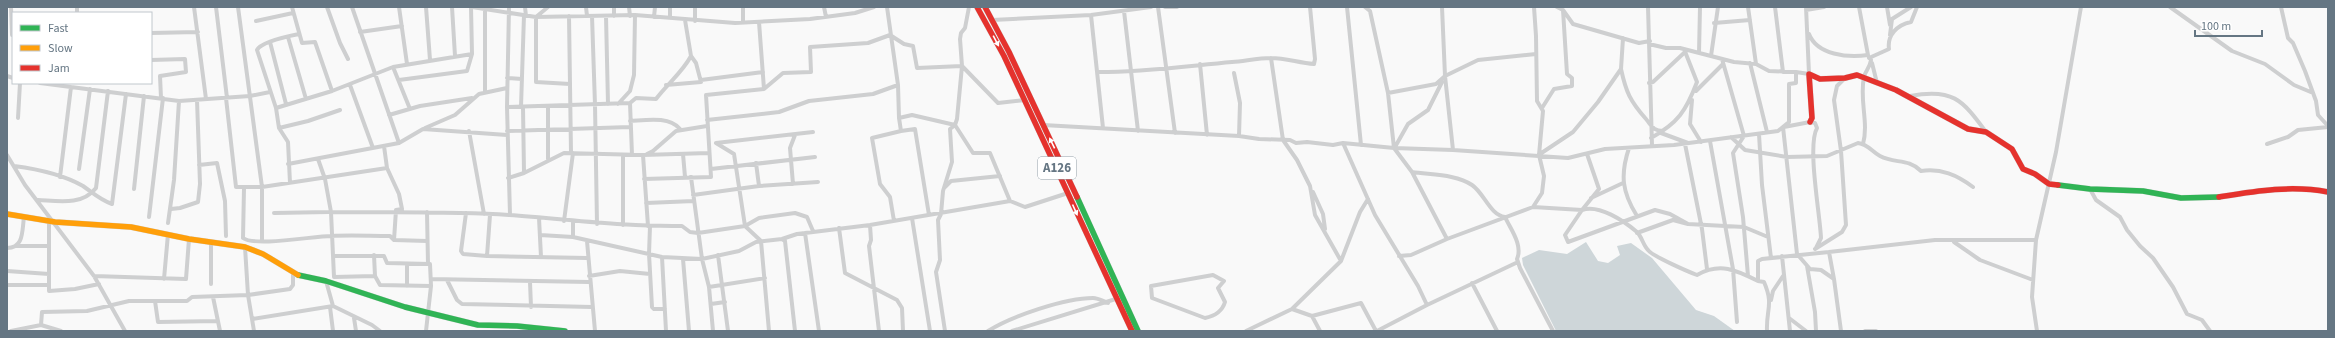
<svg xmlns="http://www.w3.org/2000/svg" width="2335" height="338" font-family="'Source Sans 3',sans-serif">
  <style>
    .water { fill: #ced6d9 }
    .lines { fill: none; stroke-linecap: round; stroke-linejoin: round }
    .fast-casing { stroke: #d5d6d7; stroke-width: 6 }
    .slow-casing { stroke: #d5d6d7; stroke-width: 6 }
    .jam-casing { stroke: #d5d6d7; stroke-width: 6 }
    .street { stroke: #cecfd0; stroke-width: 4 }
    .fast { stroke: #30b455; stroke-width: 5.5 }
    .slow { stroke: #ff9f0a; stroke-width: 5.5 }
    .jam { stroke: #e5322d; stroke-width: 5.5 }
    .oneway { fill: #fff }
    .labels { text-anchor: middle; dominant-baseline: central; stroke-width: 4; stroke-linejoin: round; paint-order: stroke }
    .shield { fill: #fff; stroke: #939fa8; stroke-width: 1 }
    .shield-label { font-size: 13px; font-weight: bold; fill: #657683 }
  </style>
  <rect width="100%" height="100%" fill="#f9f9f9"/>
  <!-- water -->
  <path class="water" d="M1586 242 1598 261 1608 263 1620 255 1617 246 1631 243 1652 258 1696 310 1714 316 1735 331H1556L1523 265 1522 258 1539 250 1567 254Z"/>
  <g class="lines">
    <defs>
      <path id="fast" d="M2058 185 2090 189 2143 191 2181 198 2219 197
        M1077 197 1138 331
        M298 275 326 281 405 307 478 325 517 326 565 331"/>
      <path id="slow" d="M7 214 55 222 131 227 189 239 245 247 263 254 298 275"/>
      <path id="jam" d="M977 7 1004 56 1132 331
        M985 7 1009 52 1077 197
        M1810 122 1812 118 1809 74 1820 79 1845 78 1857 75 1896 90 1968 129 1986 132 2012 149 2023 169 2035 174 2049 184 2058 185
        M2219 197C2256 191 2291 185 2328 192"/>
    </defs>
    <!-- fast casing -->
    <use href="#fast" class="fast-casing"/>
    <!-- slow casing -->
    <use href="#slow" class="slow-casing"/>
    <!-- jam casing -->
    <use href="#jam" class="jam-casing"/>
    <!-- street -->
    <path class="street" d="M11 7 12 35
      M77 7V13
      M194 7 206 99
      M216 7 227 98
      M238 7 262 187V241
      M292 7 302 43 315 42 332 91
      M327 7 340 43 348 59
      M352 7 399 143
      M399 7 407 64
      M426 7 430 60
      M452 7 455 56
      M472 7 536 17 635 15 735 23 810 19 855 13 874 7
      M509 7 507 107 510 215
      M525 7 526 16
      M548 7 536 17V82L570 84
      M586 7 587 16
      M614 7V16
      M629 7 630 16
      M695 7V21
      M743 7V21
      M824 7 826 17
      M887 7 898 85
      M1158 7 1175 133
      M1165 7H1177
      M1347 7 1361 145
      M1365 7 1370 11 1388 93 1394 148
      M1442 7 1445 76 1453 150 1394 148 1412 172C1431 175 1456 174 1472 185 1484 193 1490 215 1505 217 1511 230 1523 245 1517 259L1520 268 1553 331
      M1557 7 1563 10 1573 24 1639 43 1650 41
      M1648 7 1652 145
      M1748 7 1756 64
      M1775 7 1783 72
      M1887 7 1890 25
      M2170 7 2232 51 2265 64 2294 85 2313 93
      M2281 7 2288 38 2293 43 2305 71 2316 101 2318 115 2328 126
      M1806 10 1824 7
      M1124 11 1138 131
      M1091 15 1103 128
      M569 16 571 153
      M592 16 595 105
      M606 16 608 104
      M654 17 655 7
      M670 18V7
      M992 20 1091 15 1151 7
      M256 21 293 13
      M759 22 764 89
      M1714 23 1750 20
      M360 32 402 26
      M151 33 198 32
      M1809 34C1817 55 1848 58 1868 55L1859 7
      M1890 35 1892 19 1911 7
      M288 37 306 99
      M270 42 286 104
      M1649 44 1666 48H1680L1734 62 1756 64 1769 71 1796 72
      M1699 53 1700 7
      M1711 56 1718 7
      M1271 58 1283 140 1297 160 1310 186 1315 215 1341 261 1360 212 1368 199
      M1869 58 1889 49C1887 35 1897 25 1911 22L1917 7
      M1722 59 1744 136 1733 153 1743 217 1748 276
      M151 60 185 59 186 72 160 76 161 98
      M1750 63 1767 132
      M1872 63 1877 83
      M1200 64 1207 135
      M393 67 410 109
      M1621 69C1626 92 1630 101 1646 119 1652 126 1653 131 1663 131
      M1099 72C1144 72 1187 66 1232 62 1245 61 1258 58 1271 58 1286 58 1299 63 1314 64L1315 59 1310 7
      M1234 73 1240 103 1239 136
      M7 76 13 78
      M507 78 522 79
      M399 80 467 71 472 54 471 7
      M701 80 763 72
      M40 83 179 101 250 96 270 92
      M1649 83 1653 82 1685 52
      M350 85 373 148
      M666 85 701 82 696 63 691 56 685 20
      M1696 91 1723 64
      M485 92V9
      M1388 93 1436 84 1445 76 1478 60 1536 54
      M1910 96C1952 88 1962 99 1986 132
      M226 98 236 187H262L387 168
      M1692 100 1690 124 1701 142
      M630 103 632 155
      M618 104 630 91 634 75 635 15
      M595 105 597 224
      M507 107 630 103 636 98 656 99C667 84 682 73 691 56
      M521 107 524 15
      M523 107 524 173
      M548 107V159
      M276 108 332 91 393 67 472 54
      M1542 108 1554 89 1572 86V78L1567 74 1563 10
      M389 115 420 106 472 98
      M18 118 20 83
      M707 120 779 112 809 101 873 94 898 85 899 118 912 115 955 125 973 153H990L1010 201 1025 207 1068 193
      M630 121C647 120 669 116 680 129
      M1043 125 1239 136 1259 139 1290 140 1296 143 1307 142 1333 145 1343 143 1394 148
      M1783 127 1797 254 1810 269 1821 270 1834 279 1841 331
      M1784 127 1810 122 1815 123 1817 128C1807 146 1820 214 1821 238L1816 248
      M279 128 308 121 340 110
      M425 128 455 115 479 94 507 88
      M469 131 484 214
      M507 131 630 127
      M901 131 915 129 929 215
      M1661 133 1688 143
      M1759 134 1762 185 1771 258
      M1731 137 1745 150 1787 157 1827 156 1858 143C1868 144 1872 152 1880 156 1895 164 1908 158 1921 171 1941 168 1957 175 1973 187
      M1651 138C1678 123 1686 111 1697 82L1684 49
      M1710 141 1733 269 1737 322
      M716 143 734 154 745 226 761 241 769 331
      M716 143 813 132
      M1343 143 1375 215 1418 286 1427 305 1518 262
      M1685 144 1702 229 1707 269
      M1863 144C1869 122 1859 100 1864 77 1865 71 1870 68 1871 60
      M2267 144 2288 137 2298 130 2328 127
      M384 146 387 168 399 194 402 209 396 210 394 240
      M1395 147 1408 124 1428 110 1442 82
      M1629 148C1620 175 1622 192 1637 216
      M1453 150 1568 158 1605 149 1674 145 1778 131 1789 122V84L1796 83V72L1809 74 1806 7
      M647 154 653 151 676 131 707 126
      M683 154 685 177
      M1540 154 1573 132 1598 102 1621 69 1623 38
      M1587 154 1599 189 1582 210C1599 204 1624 221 1637 232 1642 237 1643 245 1648 250 1652 256 1689 272 1697 275 1720 262 1736 270 1758 281V261L1762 259 1829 252 1834 279
      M7 155 25 185 94 276 125 331
      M643 155 648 226
      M318 159 325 179 331 212 334 277 375 276
      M756 163 759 186
      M288 164 399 143 423 129 507 135
      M199 165 217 163 225 201 226 236
      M14 166C37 169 62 174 83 186 93 193 100 200 112 204L126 94
      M79 169 90 89
      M711 169 815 157
      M1412 172 1447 239 1533 207 1542 193 1544 176 1539 155 1543 111 1537 101 1536 36 1534 7
      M60 177 71 87
      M691 177 702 259 709 287 713 331
      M508 178 524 173 564 153 643 155 709 153
      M644 179 711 177 706 95 764 89 783 73 811 72 810 47 868 43 890 35 904 44 913 46 917 68 962 66 998 103 1025 100
      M290 183 288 142 279 128 276 108 257 50C261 42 289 36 299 34
      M793 184 790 148 795 135
      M945 187 951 181 1000 176
      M244 188 243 238C255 247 314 236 331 236 351 235 370 236 390 236L394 240 427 241
      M134 189 144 96
      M2090 189 2096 200 2120 217 2127 230 2140 246 2153 258 2173 287 2187 314 2202 320 2210 331
      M1313 192 1323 214 1325 229
      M693 195 759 186 818 182
      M1591 198 1623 183
      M38 200C58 201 82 206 96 188L108 91
      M646 203 694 201
      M1533 207 1582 210 1565 235 1568 242 1655 210 1670 214 1688 224
      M171 209 180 208 198 202 200 184 197 100
      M331 212C390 213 450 211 509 215 567 219 624 227 682 226L690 232 698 233 745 226 759 218 795 213 807 217 813 231
      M427 212 428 264
      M274 213 329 212
      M466 213 461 251 463 254 487 256 587 258
      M149 217 163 98
      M539 218 541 257
      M912 218 930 331
      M49 220V291L75 289 99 284
      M564 221 573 153
      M894 221 890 197 880 184 872 138 901 131 899 118
      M168 223 174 180 179 101
      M623 225V155
      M870 225 871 240 869 246 879 331
      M650 226 649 254 652 307 654 309H665
      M839 228 845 273 897 300 902 308 903 331
      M805 233 819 331
      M1637 233 1673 220 1688 224 1744 227 1768 237
      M540 235 573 237 662 257 702 259 739 251 756 242 782 239 797 234 870 225 1010 201
      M573 237V222
      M782 239 785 241 795 331
      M587 241 595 331
      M1954 242 1980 260 2033 280
      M17 246H48
      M245 247 248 295 254 331
      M7 248C24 248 22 231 24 217
      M1815 249 1842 232 1846 225 1841 151 1834 100 1837 86 1845 78
      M1829 252 1935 240H2036
      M374 255 375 276 380 285 431 286
      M718 255 728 331
      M334 256H384L387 263 430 264 431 286 426 331
      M487 256 490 215
      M1399 256 1411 255 1447 239
      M1782 256 1790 331
      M662 257 666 331
      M683 259 689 331
      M1807 266 1815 312 1816 331
      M7 271 49 274
      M1213 275 1224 281 1218 288 1225 302C1222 312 1215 316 1205 318L1152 298 1151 286Z
      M94 276 186 279 189 239
      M589 276 620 271 650 274
      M164 279 168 234
      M431 279 589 282
      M447 280 457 300 462 304 592 307
      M326 281 333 306 372 325 380 331
      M1758 281 1764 282C1774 305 1766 309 1767 331
      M530 282 531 307
      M1472 283 1497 331
      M211 284V242
      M7 285H49
      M407 286V264
      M709 287 765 278
      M213 297 220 331
      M1771 300 1773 291 1783 276
      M155 301 158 322 218 321
      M711 304 725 302
      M330 307 333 331
      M1292 309 1341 261
      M1312 316 1361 303 1376 331
      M354 318 356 331
      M1789 318 1806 331
      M252 319 333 306
      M41 325 42 312 87 311 129 301H187L192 297 248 295 290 289 293 285V273
      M11 331 41 325 61 331
      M945 331 936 272 940 260 938 220 941 214 943 191 952 162 950 129 955 125 957 119 962 66 960 39 961 33 965 28 969 7
      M988 331C1012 316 1065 298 1093 298 1098 298 1103 301 1108 303
      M1012 331 1119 298
      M1246 331 1292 309 1312 316 1320 331
      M1377 331 1427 305
      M1865 331H1876
      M2037 331 2032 297 2036 240 2056 152 2081 7"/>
    <!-- fast -->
    <use href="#fast" class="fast"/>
    <!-- slow -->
    <use href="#slow" class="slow"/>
    <!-- jam -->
    <use href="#jam" class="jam"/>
  </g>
  <!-- one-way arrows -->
  <defs><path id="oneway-solid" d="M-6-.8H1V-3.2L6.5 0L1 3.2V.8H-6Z"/></defs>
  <g class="oneway">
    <use href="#oneway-solid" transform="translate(996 41) rotate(62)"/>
    <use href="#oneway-solid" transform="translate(1052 143) rotate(-116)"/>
    <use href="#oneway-solid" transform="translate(1075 210) rotate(66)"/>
  </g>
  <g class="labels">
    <!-- shield labels -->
    <rect class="shield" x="1038" y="157" width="38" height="22" rx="3"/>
    <g class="shield-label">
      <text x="1057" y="168">A126</text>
    </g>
  </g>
  <!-- border -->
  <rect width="2335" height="338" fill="none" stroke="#657683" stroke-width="16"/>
  <!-- legend -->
  <rect x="12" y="12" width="140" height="72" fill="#ffffff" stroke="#c1c8cd"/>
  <rect x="20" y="25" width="20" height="6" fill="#30b455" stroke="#c1c8cd"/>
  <text x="48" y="32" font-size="12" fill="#657683">Fast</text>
  <rect x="20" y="45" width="20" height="6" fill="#ff9f0a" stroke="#c1c8cd"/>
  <text x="48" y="52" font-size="12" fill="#657683">Slow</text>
  <rect x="20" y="65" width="20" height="6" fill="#e5322d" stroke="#c1c8cd"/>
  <text x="48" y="72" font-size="12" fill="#657683">Jam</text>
  <!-- scale -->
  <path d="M2195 30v6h67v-6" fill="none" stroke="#657683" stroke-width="2"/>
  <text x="2201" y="30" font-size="12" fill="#657683" stroke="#ffffff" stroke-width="3" paint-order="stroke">100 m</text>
</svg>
